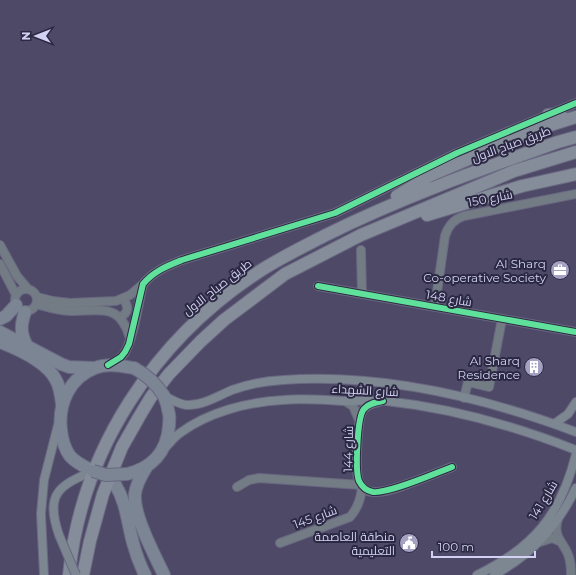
<svg xmlns="http://www.w3.org/2000/svg" width="576" height="575" font-family="Montserrat,Cairo,sans-serif">
  <style>
    .lines { fill: none; stroke-linecap: round; stroke-linejoin: round }
    .street-casing { stroke: #696781; stroke-width: 10 }
    .secondary-casing { stroke: #696781; stroke-width: 10 }
    .primary-casing { stroke: #696781; stroke-width: 14 }
    .highway-casing { stroke: #696781; stroke-width: 14 }
    .street { stroke: #737c85; stroke-width: 8 }
    .secondary { stroke: #7d8791; stroke-width: 8 }
    .primary { stroke: #7b8594; stroke-width: 12 }
    .highway { stroke: #848d99; stroke-width: 12 }
    .secondary-bridge-casing { stroke: #696781; stroke-width: 10; stroke-linecap: butt }
    .primary-bridge-casing { stroke: #696781; stroke-width: 14; stroke-linecap: butt }
    .secondary-bridge { stroke: #7d8791; stroke-width: 8 }
    .primary-bridge { stroke: #7b8594; stroke-width: 12 }
    .cycleway-casing { stroke: #2b2842; stroke-width: 8 }
    .cycleway { stroke: #60e19b; stroke-width: 6 }
    .labels { text-anchor: middle; dominant-baseline: central; stroke-width: 4; stroke-linejoin: round; paint-order: stroke }
    .street-label { font-size: 12px; fill: #d3d1f3; stroke: #2b2842 }
    .poi-label { font-size: 12px; fill: #d3d1f3; stroke: #2b2842; text-anchor: end }
  </style>
  <rect width="100%" height="100%" fill="#4d4967"/>
  <g class="lines">
    <defs>
      <path id="street" d="M0 245 17 276 28 289
        M361 250 362 294
        M0 264 16 295
        M318 286 576 332
        M15 300a11 11 0 1 1 22 0a11 11 0 1 1-22 0Z
        M37 297 53 301 70 303 116 301 130 295 143 284
        M36 304C47 307 58 311 70 311 99 312 119 301 130 338
        M435 306 445 236C448 226 454 219 464 216L576 194
        M120 317C129 313 129 306 123 299
        M109 365C114 362 120 359 124 354 133 341 139 301 143 284 154 271 167 266 182 260L335 213 457 153 576 103
        M464 398 468 382 489 387 502 319
        M345 401 353 406 359 420
        M379 402C373 403 367 405 363 410 357 419 355 472 359 482 362 488 367 492 374 492 389 494 435 473 452 467
        M237 487 249 480 259 478 361 485
        M558 519C553 535 561 540 567 552 571 560 571 567 571 575
        M540 542 552 538 559 541
        M280 543 350 517C358 508 361 499 362 487"/>
      <path id="secondary" d="M164 396C171 399 178 404 186 405 202 406 218 396 232 390 248 384 266 381 283 380 383 373 483 397 576 432
        M554 424 568 414 576 402
        M165 448C170 443 174 437 180 433 208 412 248 402 283 400 303 398 323 400 343 401 357 401 372 400 386 401 451 408 515 426 576 450
        M59 535C45 494 58 486 93 471
        M44 575 41 514 44 480 58 425
        M477 575C533 548 561 515 576 454
        M494 575C532 554 557 527 576 488"/>
      <path id="primary" d="M25 312C21 324 20 332 26 344
        M0 319 6 316 16 305
        M0 332 61 364 69 367 94 368
        M0 342C18 349 47 362 56 380 60 387 61 396 62 404
        M147 466C142 474 136 484 135 494 133 515 155 556 164 575
        M93 471C85 467 76 463 70 456 64 448 62 439 61 430 58 404 69 378 95 368 108 363 121 366 134 368
        M127 474C152 468 167 452 169 426 169 422 170 418 169 414 168 408 166 401 164 396
        M115 484C127 504 127 521 133 543 136 554 140 565 145 575"/>
      <path id="highway" d="M548 115 558 114 566 120
        M397 196 431 175 541 128 576 117
        M427 215 522 186 576 174
        M69 575C81 450 155 339 260 271 280 258 303 247 324 236 400 198 479 170 558 142L576 137
        M83 575 90 541 103 494 122 447 139 417 151 397 169 374 201 341 224 320 285 274 361 235 514 171 576 152"/>
    </defs>
    <!-- street casing -->
    <use href="#street" class="street-casing"/>
    <!-- secondary casing -->
    <use href="#secondary" class="secondary-casing"/>
    <!-- primary casing -->
    <use href="#primary" class="primary-casing"/>
    <!-- highway casing -->
    <use href="#highway" class="highway-casing"/>
    <!-- street -->
    <use href="#street" class="street"/>
    <!-- secondary -->
    <use href="#secondary" class="secondary"/>
    <!-- primary -->
    <use href="#primary" class="primary"/>
    <!-- highway -->
    <use href="#highway" class="highway"/>
    <defs>
      <path id="secondary-bridge" d="M59 535 76 575"/>
      <path id="primary-bridge" d="M134 368C147 375 156 383 164 396
        M93 471 106 475 127 474"/>
    </defs>
    <!-- secondary-bridge casing -->
    <use href="#secondary-bridge" class="secondary-bridge-casing"/>
    <!-- primary-bridge casing -->
    <use href="#primary-bridge" class="primary-bridge-casing"/>
    <!-- secondary-bridge -->
    <use href="#secondary-bridge" class="secondary-bridge"/>
    <!-- primary-bridge -->
    <use href="#primary-bridge" class="primary-bridge"/>
    <defs>
      <path id="cycleway" d="M318 286 576 332
        M108 365 121 357 125 352 129 344 143 284C154 271 167 266 182 260L335 213 457 153 576 103
        M383 401C377 402 369 403 364 409 357 417 355 471 359 481 362 487 367 491 373 492 388 494 436 473 452 467"/>
    </defs>
    <!-- cycleway casing -->
    <use href="#cycleway" class="cycleway-casing"/>
    <!-- cycleway -->
    <use href="#cycleway" class="cycleway"/>
  </g>
  <!-- icons -->
  <defs>
    <symbol id="office-disc" viewBox="-11 -11 22 22"><circle r="9.5" fill="#a4a1c2" stroke="#2b2842"/><path d="M-6-3h4V-5.5h4V-3h4V5H-6ZM-1-4.5V-3h2v-1.5ZM-6 0V1H6V0Z" fill="#fff"/></symbol>
    <symbol id="building-disc" viewBox="-11 -11 22 22"><circle r="9.5" fill="#a4a1c2" stroke="#2b2842"/><path d="M-4-6H4V6H1V3H-1V6H-4ZM-2.5-4.3h1.7v1.8h-1.7ZM.8-4.3h1.7v1.8H.8ZM-2.5-1h1.7V.8h-1.7ZM.8-1h1.7V.8H.8Z" fill="#fff"/></symbol>
    <symbol id="civic-disc" viewBox="-11 -11 22 22"><circle r="9.5" fill="#a4a1c2" stroke="#2b2842"/><path d="M-.6-6.5H3V-4.5H.6V-3L4-1V1h2V6H-6V1h2V-1L-.6-3ZM-1.2 2.5V6h2.4V2.5Z" fill="#fff"/></symbol>
  </defs>
  <g fill-rule="evenodd">
    <use href="#office-disc" x="549" y="259" width="22" height="22"/>
    <use href="#building-disc" x="523" y="356" width="22" height="22"/>
    <use href="#civic-disc" x="398" y="532" width="22" height="22"/>
  </g>
  <g class="labels">
    <!-- street labels -->
    <g class="street-label">
      <text transform="translate(511 144) rotate(-20)">طريق صباح الاول</text>
      <text transform="translate(490 198) rotate(-11)">شارع 150</text>
      <text transform="translate(217 287) rotate(-38)">طريق صباح الاول</text>
      <text transform="translate(449 298) rotate(10)">شارع 148</text>
      <text transform="translate(365 390) rotate(3)">شارع الشهداء</text>
      <text transform="translate(348 449) rotate(-89)">شارع 144</text>
      <text transform="translate(543 500) rotate(-59)">شارع 141</text>
      <text transform="translate(315 517) rotate(-20)">شارع 145</text>
    </g>
    <!-- poi labels -->
    <g class="poi-label">
      <text x="546" y="263">Al Sharq<tspan x="546" dy="14">Co-operative Society</tspan></text>
      <text x="520" y="360">Al Sharq<tspan x="520" dy="14">Residence</tspan></text>
      <text x="395" y="536">منطقة العاصمة<tspan x="395" dy="14">التعليمية</tspan></text>
    </g>
  </g>
  <!-- north arrow -->
  <g transform="translate(36 36) rotate(270)" stroke="#2b2842" stroke-width="3" paint-order="stroke">
  <path d="M0-3L7 15L0 10L-7 15Z" fill="#d3d1f3"/>
  <text y="-6" font-size="11" font-weight="bold" text-anchor="middle" fill="#d3d1f3">N</text>
  </g>
  <!-- scale -->
  <path d="M432 551v6h103v-6" fill="none" stroke="#d3d1f3" stroke-width="2"/>
  <text x="438" y="551" font-size="12" fill="#d3d1f3" stroke="#2b2842" stroke-width="3" paint-order="stroke">100 m</text>
</svg>
